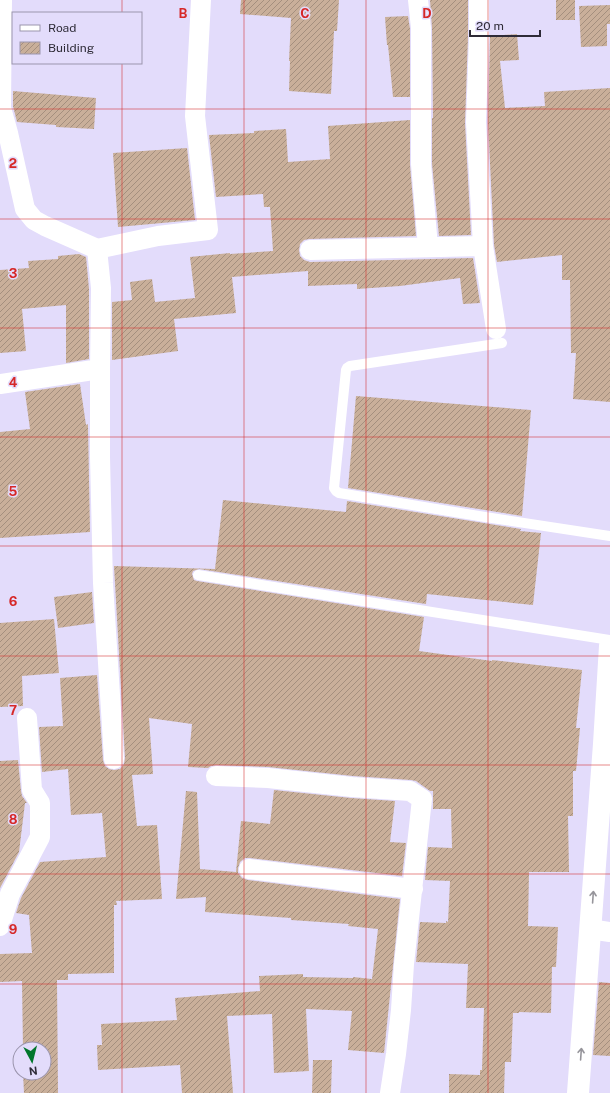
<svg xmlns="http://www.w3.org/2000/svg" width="610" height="1093" font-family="'Public Sans',sans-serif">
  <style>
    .building { fill: url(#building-hatch) }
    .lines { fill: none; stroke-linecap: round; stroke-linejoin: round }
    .service { stroke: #fff; stroke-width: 10 }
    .minor { stroke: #fff; stroke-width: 20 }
    .tertiary { stroke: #fff; stroke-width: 22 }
    .oneway { stroke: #96959b }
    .grid { fill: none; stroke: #d62828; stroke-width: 1; stroke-opacity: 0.55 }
    .grid-label { font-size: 13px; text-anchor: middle; font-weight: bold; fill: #d62828; stroke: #e3dcfb; stroke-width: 3; stroke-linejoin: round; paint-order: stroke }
  </style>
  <defs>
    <pattern id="building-hatch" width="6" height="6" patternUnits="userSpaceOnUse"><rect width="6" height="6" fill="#c9af9a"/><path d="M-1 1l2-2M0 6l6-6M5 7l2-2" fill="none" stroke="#a48f7e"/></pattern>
  </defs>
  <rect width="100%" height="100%" fill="#e3dcfb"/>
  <!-- building -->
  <path class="building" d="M241 0H339L337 31H334L331 94 289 91 290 61H289L291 18 240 14Z
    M430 0H468V37L465 123 471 235 439 236 432 164V118H433L432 28Z
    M556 0H575V20H556Z
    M610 5V24H607V46L581 47 579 6Z
    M408 16 410 29V97H393L388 45H387L385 17Z
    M517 34 519 60 500 61 505 108 545 106 544 92 610 88V402L573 399 576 353H571L570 280H562V255L497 262 494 245 488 122 490 36Z
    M13 91 96 98 94 129 56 127V125L17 122 13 106Z
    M410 120V165L416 236 309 239 304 240 300 244 299 250 300 256 304 260 310 262 473 258 480 303 463 304 460 278 400 286 357 289V284L308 286V271L232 277 236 313 174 319 178 351 112 360V302L132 300 130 282 152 279 155 302 195 298 190 257 230 253V254L273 251 270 207H264L263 194 216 197 209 135 254 133V131L286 129 288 162 330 159 328 126Z
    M187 148 195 220 118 227 113 153Z
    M79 254 86 257 89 289V359L66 363V305L22 309 26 351 0 353V270L29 268 28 261 58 259V256Z
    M80 384 86 425 88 424V427L90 532 0 538V432L30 429 25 392Z
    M356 396 531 410 522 516 348 488Z
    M223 500 346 512 347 501 521 529 520 531 541 533 533 605 427 594 426 604 199 569 193 571 192 574 194 580 197 581 424 617 419 651 492 661V660L582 670 576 728H580L576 771H573V816H568L569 872H529L528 926 558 927 556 967H552L551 1013 519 1012V1013H513L511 1062H505L504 1093H449V1074L480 1075V1070H482L484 1008H466L468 964 416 962 420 922 446 923V921L448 922 450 881 425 880 428 847 452 848 451 809H433V791H430L416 781 411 780 353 776 268 767 216 765 211 766 208 768 188 767 192 724 149 718 153 774 132 775 137 826 157 825 162 899 116 901 117 905H114V973L68 974V980H57L58 1093H24L23 1073H44V1049H23L22 981 0 982V954L32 953 29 915 16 913 21 898 40 862 106 857 102 813 71 815 68 769 42 772 39 727 63 726 60 678 97 675 103 760 105 766 109 769 114 770 120 769 124 764 125 758 114 566 215 569Z
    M92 592 94 623 58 628 54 597Z
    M54 619 59 673 22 676 23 706 0 707V623Z
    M18 760 21 791 22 796 27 803H25L19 852 0 888V761Z
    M274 790 351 798 395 801 390 842 406 843 402 876 250 858H245L240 862 238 868V873L242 878 248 880 400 899 384 1053 348 1050 352 1011 306 1009 309 1071 274 1073 272 1014 227 1016 233 1093H182L180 1065 98 1070 97 1045H102L101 1024 177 1020 175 998 260 991 259 976 303 974V977L353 978V977L372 979 378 929 348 926 349 924 291 920V918L205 912 206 897 176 899 186 791 197 792 200 869 236 872 241 821 270 824Z
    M599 982 610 983V1056L593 1055Z
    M313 1060H332L331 1093H312Z"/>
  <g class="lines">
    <!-- service -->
    <path class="service" d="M502 343 350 366 347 368 346 370 334 488 336 491 339 493 485 517 610 536
      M198 575 610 640"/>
    <!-- minor -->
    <path class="minor" d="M2 0 1 108 8 133 25 209 34 220 45 226 97 249
      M418 0 421 28V164L428 247
      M479 0V37L476 122 483 246 496 329
      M310 250 483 246
      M100 369V457L103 583 114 759
      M0 384 100 369 101 288 97 249 158 236 208 230 195 116 201 0
      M216 776 268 778 352 787 410 791 422 799 404 964 401 1010 396 1054 390 1093
      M249 869 413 889
      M0 926 10 894 40 837V803L32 790 27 718
      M590 929 610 932"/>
    <!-- tertiary -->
    <path class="tertiary" d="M578 1093 604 744 610 646"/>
  </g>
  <!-- one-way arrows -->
  <defs><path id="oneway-shaft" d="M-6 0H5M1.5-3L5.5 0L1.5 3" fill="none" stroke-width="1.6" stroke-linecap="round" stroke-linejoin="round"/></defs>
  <g class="oneway">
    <use href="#oneway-shaft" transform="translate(593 897) rotate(-86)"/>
    <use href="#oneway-shaft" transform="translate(581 1054) rotate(-86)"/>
  </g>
  <!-- grid -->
  <path class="grid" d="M122 0V13M244 0V1093M366 0V1093M488 0V1093M122 63V1093M0 109H610M0 219H610M0 328H610M0 437H610M0 546H610M0 656H610M0 765H610M0 874H610M0 984H610"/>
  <g class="grid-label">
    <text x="183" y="18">B</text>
    <text x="305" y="18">C</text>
    <text x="427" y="18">D</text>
    <text x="13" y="168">2</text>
    <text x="13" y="278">3</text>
    <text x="13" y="387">4</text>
    <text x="13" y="496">5</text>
    <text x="13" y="606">6</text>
    <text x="13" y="715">7</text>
    <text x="13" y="824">8</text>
    <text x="13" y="934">9</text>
  </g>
  <!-- legend -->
  <rect x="12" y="12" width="130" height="52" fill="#e3dcfb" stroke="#9b95ad"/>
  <rect x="20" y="25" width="20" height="6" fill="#ffffff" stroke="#9b95ad"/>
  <text x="48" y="32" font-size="12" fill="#2e2b37">Road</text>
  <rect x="20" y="42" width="20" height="12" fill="url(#building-hatch)" stroke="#9b95ad"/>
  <text x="48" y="52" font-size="12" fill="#2e2b37">Building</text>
  <!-- north arrow -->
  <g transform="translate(32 1061) rotate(173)"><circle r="19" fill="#e3dcfb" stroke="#9b95ad"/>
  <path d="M0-3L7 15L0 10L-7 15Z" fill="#01762c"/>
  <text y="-6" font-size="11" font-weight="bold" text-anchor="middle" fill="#2e2b37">N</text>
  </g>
  <!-- scale -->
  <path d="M470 30v6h70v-6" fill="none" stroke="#2e2b37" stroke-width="2"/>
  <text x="476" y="30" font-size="12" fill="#2e2b37" stroke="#e3dcfb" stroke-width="3" paint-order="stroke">20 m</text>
</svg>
